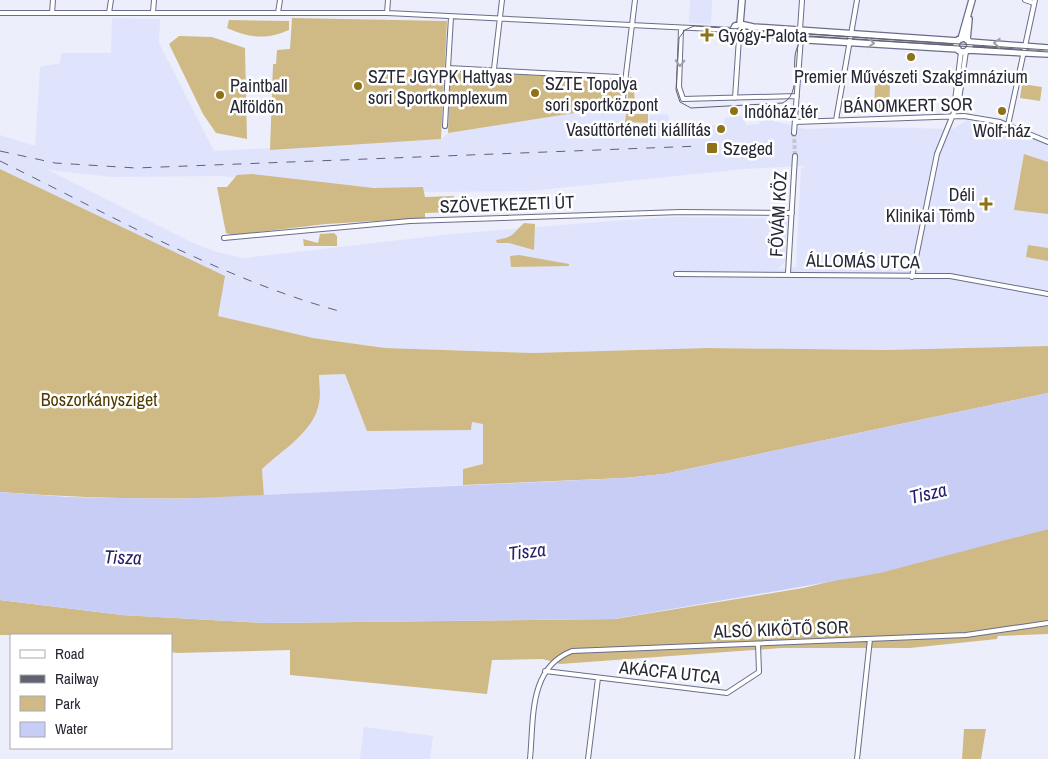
<svg xmlns="http://www.w3.org/2000/svg" width="1048" height="759" font-family="'Archivo Narrow',sans-serif">
  <style>
    .built { fill: #e0e3fc; fill-rule: evenodd }
    .green { fill: #cfba85 }
    .water { fill: #c8cdf6 }
    .lines { fill: none; stroke-linecap: round; stroke-linejoin: round }
    .street-tunnel { stroke: #c5c6d4; stroke-width: 4; stroke-dasharray: 4 2; stroke-linecap: butt }
    .street-casing { stroke: #6a6d8b; stroke-width: 6 }
    .secondary-casing { stroke: #6a6d8b; stroke-width: 8 }
    .street { stroke: #fff; stroke-width: 4 }
    .secondary { stroke: #fff; stroke-width: 5.5 }
    .tram { stroke: #60626f; stroke-width: 1 }
    .rail { stroke: #60626f; stroke-width: 1; stroke-dasharray: 9 9; stroke-linecap: butt }
    .oneway { stroke: #9e9ea4 }
    .poi-dot { fill: #8f7116; stroke: #fff; stroke-width: 2 }
    .labels { text-anchor: middle; dominant-baseline: central; stroke-width: 5; stroke-linejoin: round; paint-order: stroke }
    .poi-label { font-size: 18px; fill: #272835; stroke: #fff; text-anchor: start }
    .street-label { font-size: 18px; fill: #272835; stroke: #fff }
    .park-label { font-size: 18px; fill: #4e3b00; stroke: #fff }
    .water-label { font-size: 19px; font-style: italic; fill: #27206b; stroke: #fff }
  </style>
  <rect width="100%" height="100%" fill="#eceefc"/>
  <!-- built -->
  <path class="built" d="M690 0H712L711 24 689 23Z
    M112 18 160 19 159 43 214 151 441 139 448 133 619 106 626 107 624 122 648 123 650 115 668 114 671 130 700 129V124L723 126 725 117 743 116 746 125 759 124V121L770 120 805 129 864 127 953 129 967 120 1048 140V346L885 350 708 348 533 353 385 348 313 338 217 316 224 276 0 169V135L35 146 40 67 60 63 61 53H111ZM804 166 801 169 796 265 797 267 778 269 785 262 787 221 784 218 675 217 599 222 452 234 244 258 216 252 191 242 48 170 112 177 220 176 431 192 530 191 744 169Z
    M345 374 471 430 472 422 483 423V464L463 469V485L372 489 264 497 262 469 319 403V375Z
    M364 727 433 736 430 759H360Z"/>
  <!-- green -->
  <path class="green" d="M292 18 447 21 441 139 270 150 273 64H276L277 50 290 49Z
    M229 20 289 21V30C266 40 250 38 227 28Z
    M179 36 212 37 245 48 247 139 216 133 203 114 169 44Z
    M472 72 622 80 619 106 448 133 450 73Z
    M630 77H632L635 100H633V105H629L628 114H648V123L625 122Z
    M875 83 890 84 889 113H874Z
    M1022 84 1042 87 1040 101 1020 98Z
    M1024 154 1048 162V214L1014 210Z
    M0 169 225 276 218 316 313 338 385 348 533 353 708 348 885 350 1048 346V393L664 474 624 478 463 485V469L483 464V424L472 422 471 430 367 431 345 374 319 375C319 384 321 394 319 403 314 432 282 450 262 469L264 497C176 500 88 499 0 492Z
    M252 174 374 188 423 187 425 197 454 196 455 212 425 213V218L326 224 232 235 226 233 217 187H227L237 175Z
    M524 223 535 224 534 250 509 243H497L496 240C516 236 511 235 524 223Z
    M334 233 337 236V246H304L303 239 318 243 320 234Z
    M1028 245 1048 248V261L1026 257Z
    M519 255 569 264V266L511 267 510 256Z
    M1048 529V634L998 636 997 639 910 648H781L560 664 543 659 492 660 487 694 290 675V650L177 653 171 652V635H0V600L122 615 267 623 615 619 803 588Z
    M964 729H986L981 759H962Z"/>
  <!-- water -->
  <path class="water" d="M1048 393V529L880 573 614 619 267 623 122 615 0 600V492L67 497 177 499 624 478 664 474Z"/>
  <g class="lines">
    <!-- street-tunnel -->
    <path class="street-tunnel" d="M794 133 795 156"/>
    <defs>
      <path id="street" d="M1025 0 1034 3
        M153 12 154 0
        M0 13H387L733 30
        M52 13 53 0
        M109 13 111 0
        M278 13 280 0
        M387 13 388 0
        M451 17 448 68 618 77
        M681 28 679 87 683 99 797 96
        M800 30 802 0
        M494 69 502 0
        M735 98 739 38
        M622 107 635 0
        M954 109 961 52
        M836 120 857 0
        M795 122 964 116 1000 122 1048 142
        M1008 125 1035 0
        M445 126 448 68
        M794 133 801 37
        M224 238 410 221 681 212 792 213
        M788 273 795 156
        M676 274 950 276 1048 294
        M912 277 937 154 959 100 966 51
        M545 671 727 693 759 672 758 644
        M530 759C534 719 528 668 572 651L966 635 1048 623
        M588 759 598 678
        M857 759 870 639"/>
      <path id="secondary" d="M740 24 735 26 733 30 735 36 739 38 746 35H791L808 40 958 49
        M740 24 753 27 958 41
        M740 24 742 0
        M956 45a7 7 0 1 1 14 0a7 7 0 1 1-14 0Z
        M961 39 972 0
        M967 40 969 19
        M969 42 1048 48
        M968 50 1048 54"/>
    </defs>
    <!-- street casing -->
    <use href="#street" class="street-casing"/>
    <!-- secondary casing -->
    <use href="#secondary" class="secondary-casing"/>
    <!-- street -->
    <use href="#street" class="street"/>
    <!-- secondary -->
    <use href="#secondary" class="secondary"/>
    <!-- tram -->
    <path class="tram" d="M1048 50 694 26 685 30 679 38 676 90 680 102 691 108 783 103C808 89 780 46 810 36L1048 52"/>
    <!-- rail -->
    <path class="rail" d="M0 151 55 163 136 168 700 146
      M0 161C111 215 220 278 339 311"/>
  </g>
  <!-- one-way arrows -->
  <defs><path id="oneway-chevron" d="M-2-3.5L2.5 0L-2 3.5" fill="none" stroke-width="1.6" stroke-linecap="round" stroke-linejoin="round" transform="scale(1.25)"/></defs>
  <g class="oneway">
    <use href="#oneway-chevron" transform="translate(871 43) rotate(3)"/>
    <use href="#oneway-chevron" transform="translate(997 43) rotate(-176)"/>
    <use href="#oneway-chevron" transform="translate(680 63) rotate(92)"/>
  </g>
  <!-- markers -->
  <g class="poi-dot">
    <path d="M704.5 27.5h5v5h5v5h-5v5h-5v-5h-5v-5h5z"/>
    <circle cx="911" cy="57" r="5"/>
    <circle cx="358" cy="86" r="5"/>
    <circle cx="535" cy="93" r="5"/>
    <circle cx="220" cy="95" r="5"/>
    <circle cx="734" cy="111" r="5"/>
    <circle cx="1002" cy="111" r="5"/>
    <circle cx="721" cy="129" r="5"/>
    <rect x="706" y="142" width="12" height="12" rx="2.5"/>
    <path d="M983.5 196.5h5v5h5v5h-5v5h-5v-5h-5v-5h5z"/>
  </g>
  <g class="labels">
    <!-- poi labels -->
    <g class="poi-label">
      <text x="718" y="35">Gyógy-Palota</text>
      <text x="368" y="76">SZTE JGYPK Hattyas<tspan x="368" dy="21">sori Sportkomplexum</tspan></text>
      <text x="911" y="76" text-anchor="middle">Premier Művészeti Szakgimnázium</text>
      <text x="545" y="83">SZTE Topolya<tspan x="545" dy="21">sori sportközpont</tspan></text>
      <text x="230" y="85">Paintball<tspan x="230" dy="21">Alföldön</tspan></text>
      <text x="744" y="111">Indóház tér</text>
      <text x="711" y="129" text-anchor="end">Vasúttörténeti kiállítás</text>
      <text x="1002" y="130" text-anchor="middle">Wolf-ház</text>
      <text x="723" y="148">Szeged</text>
      <text x="975" y="194" text-anchor="end">Déli<tspan x="975" dy="21">Klinikai Tömb</tspan></text>
    </g>
    <!-- street labels -->
    <g class="street-label">
      <text transform="translate(908 105) rotate(-1)">BÁNOMKERT SOR</text>
      <text transform="translate(507 204) rotate(-2)">SZÖVETKEZETI ÚT</text>
      <text transform="translate(778 214) rotate(-87)">FŐVÁM KÖZ</text>
      <text transform="translate(863 261) rotate(1)">ÁLLOMÁS UTCA</text>
      <text transform="translate(781 629) rotate(-2)">ALSÓ KIKÖTŐ SOR</text>
      <text transform="translate(670 672) rotate(6)">AKÁCFA UTCA</text>
    </g>
    <!-- park labels -->
    <g class="park-label">
      <text x="99" y="399">Boszorkánysziget</text>
    </g>
    <!-- water labels -->
    <g class="water-label">
      <text transform="translate(928 493) rotate(-13)">Tisza</text>
      <text transform="translate(527 551) rotate(-7)">Tisza</text>
      <text transform="translate(123 557) rotate(2)">Tisza</text>
    </g>
  </g>
  <!-- legend -->
  <rect x="10" y="634" width="162" height="115" fill="#ffffff" stroke="#a9a9ae"/>
  <rect x="20" y="650" width="25" height="8" fill="#ffffff" stroke="#a9a9ae"/>
  <text x="55" y="659" font-size="15" fill="#272835">Road</text>
  <rect x="20" y="675" width="25" height="8" fill="#60626f" stroke="#a9a9ae"/>
  <text x="55" y="684" font-size="15" fill="#272835">Railway</text>
  <rect x="20" y="696" width="25" height="15" fill="#cfba85" stroke="#a9a9ae"/>
  <text x="55" y="709" font-size="15" fill="#272835">Park</text>
  <rect x="20" y="722" width="25" height="15" fill="#c8cdf6" stroke="#a9a9ae"/>
  <text x="55" y="734" font-size="15" fill="#272835">Water</text>
</svg>
